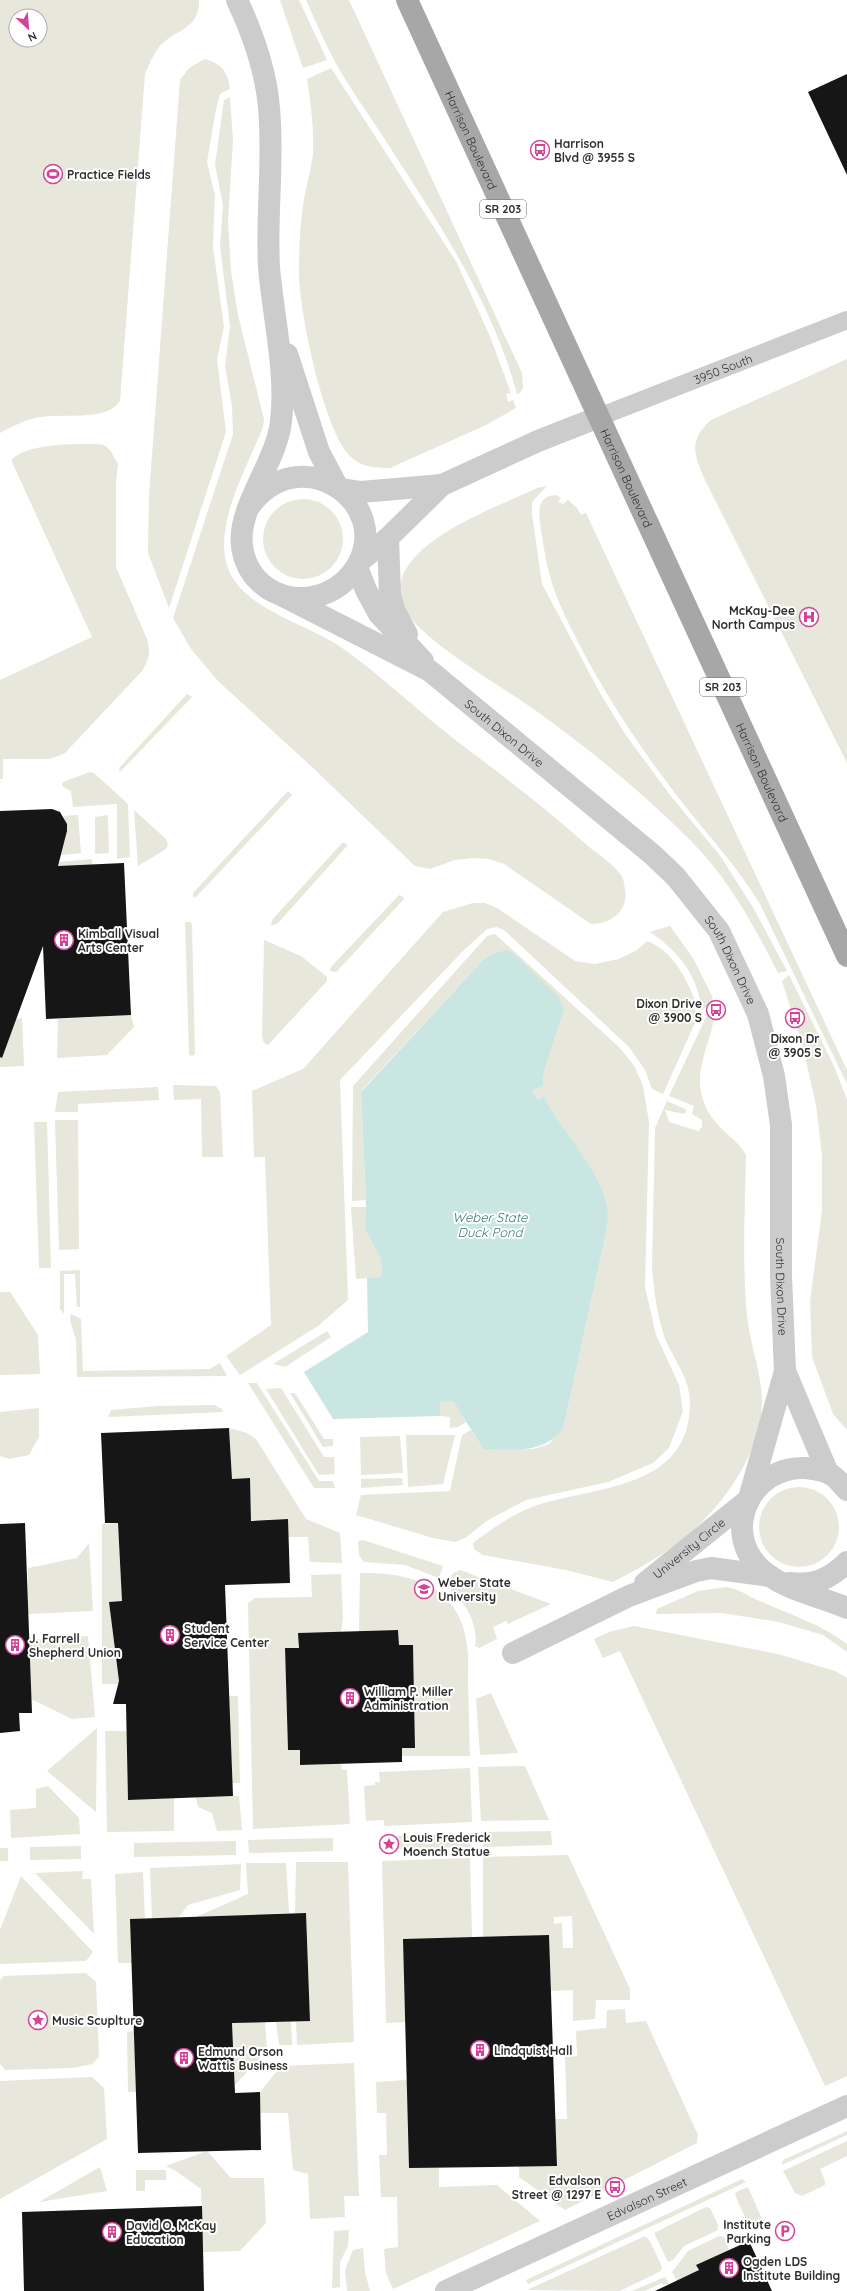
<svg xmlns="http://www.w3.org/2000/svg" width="847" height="2291" font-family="Quicksand,sans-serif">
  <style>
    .green { fill: #e7e7db; fill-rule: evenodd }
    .water { fill: #c9e6e2 }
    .building { fill: #161616 }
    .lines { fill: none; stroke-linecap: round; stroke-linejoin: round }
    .minor { stroke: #ccc; stroke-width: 18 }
    .tertiary { stroke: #ccc; stroke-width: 22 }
    .primary { stroke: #a7a7a7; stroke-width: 22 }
    .labels { text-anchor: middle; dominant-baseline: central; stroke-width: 4; stroke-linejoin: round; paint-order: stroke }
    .shield { fill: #fff; stroke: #6d6d6d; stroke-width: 1 }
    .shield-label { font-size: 11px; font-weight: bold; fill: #2f2f2f }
    .street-label { font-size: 12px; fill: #2f2f2f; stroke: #fff }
    .poi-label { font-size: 12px; font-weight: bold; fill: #2f2f2f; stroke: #fff; text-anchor: start }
    .water-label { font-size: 13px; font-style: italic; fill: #407d74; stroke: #fff }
  </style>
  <rect width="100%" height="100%" fill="#fff"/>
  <!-- green -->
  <path class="green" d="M0 0H199C200 30 174 29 159 47 153 55 149 64 145 74L120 401C106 423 59 412 35 418 23 421 11 427 0 433ZM16 16H40V40H16Z
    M280 0H299L327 60 303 68Z
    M306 0H349L522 373 523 388 520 393 517 394C492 299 432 213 380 132 363 106 344 80 330 52 321 35 314 17 306 0Z
    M205 59C222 64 228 72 230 89L220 94 216 109 207 162 215 195 213 247 224 327 217 359 226 432 169 608 148 553 149 495 180 80 189 68Z
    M331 68 457 263 491 339 511 393 506 394 508 402 513 400 516 408 486 425 390 468C374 468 359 467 348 454 323 425 299 311 299 272 299 247 300 223 304 199 307 184 311 169 313 154 314 129 311 104 307 79Z
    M230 97 233 141 228 222 231 271 238 315 264 419 263 427C248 466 216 519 226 562 238 610 309 623 345 650 384 678 419 712 458 742 502 775 547 809 588 846 599 855 613 864 621 875 624 879 624 884 625 889 629 911 611 924 591 924L504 864 489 859 473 858 455 860 430 869 415 866 312 767 218 681 191 649 173 618 233 434 232 407 225 366 230 327 220 246 223 205 215 165 224 100Z
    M847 359V763L705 480C694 454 688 441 711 420Z
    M97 444 104 445 110 450 118 464 116 482V567L147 639C151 652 149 659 142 671L65 753 50 759H3V779H0V680L92 637 12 462V459C30 443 74 444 97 444Z
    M547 486 532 502V514L542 584 600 693 625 734 670 795 721 857 754 909 787 971 778 973C754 925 728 878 690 840 644 794 592 751 539 713 500 685 445 655 413 621 406 614 400 601 400 591 400 540 498 507 537 488Z
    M556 495 561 498 558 502 563 504 568 500 577 508 581 515 586 513 847 1070V1084L760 904C734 861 698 825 668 784 633 737 601 688 575 636 566 618 557 600 551 580 546 564 544 547 541 530 539 515 535 496 556 495Z
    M263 539a40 40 0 1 1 80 0a40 40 0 1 1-80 0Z
    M187 694 192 697 120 772 119 768Z
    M90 772 94 773 128 804 130 857 117 859V804L73 807 71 791 62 786 63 782Z
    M288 791 292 795 196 897H193V893Z
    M134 810 166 839 168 845 166 849 138 866Z
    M78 815 81 853 61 855 67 831 64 816Z
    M108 815 109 853 95 854V817Z
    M342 843H346L347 846 278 923 271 926 272 920Z
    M92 859 93 879 54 880 59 862Z
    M399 895 402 896 404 899 340 968 336 972 330 971 331 967Z
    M473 903H485L497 908 575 961 595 964 619 959 637 950 647 941C671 950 685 975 694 998 696 1005 693 1010 698 1016L663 1094 652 1089 645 1070 629 1047 504 930 497 927 487 929 463 951 340 1080 348 1300 318 1326 240 1375 226 1356 271 1325 265 1157H254L252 1091 303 1069 443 912Z
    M185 922H191L192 926 195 1054 192 1056 189 1055Z
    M670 926 693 958 712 996 713 1002 702 1010C697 974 679 952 650 932Z
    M495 934 620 1048 635 1067 643 1086 649 1122 645 1287 656 1335 679 1385 683 1411 669 1448 653 1463 608 1482 526 1500 488 1520 465 1538 455 1542 433 1538 356 1515 361 1495 450 1491 462 1435 471 1430 484 1450 533 1449 549 1444 564 1425 606 1233C612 1174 568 1145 544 1096L538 1100 532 1091 543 1086 544 1072 564 1010 490 955 482 961 361 1091 366 1200 352 1201 353 1086 487 936Z
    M264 940 301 956 327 977V981L268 1045 264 1043 262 1037Z
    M789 975 833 1064 847 1099V1430L833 1414 812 1357 810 1301 822 1211V1155L816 1105 803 1047 782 981Z
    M715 1012C710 1051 685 1080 713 1119 723 1133 738 1140 746 1155 745 1209 742 1263 747 1316 750 1344 761 1371 762 1399 763 1454 718 1514 675 1545 656 1559 634 1571 613 1582L566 1570 483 1555 474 1549 473 1543C492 1529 509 1516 532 1507 593 1485 692 1492 690 1400 689 1379 674 1359 666 1341 657 1317 654 1292 652 1267L655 1128 667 1101 687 1110 684 1114 665 1110 669 1122 698 1131 702 1127V1120L692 1114 694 1106 669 1096 707 1015Z
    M131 1015 134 1027 107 1055 57 1058 58 1019Z
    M22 1018 24 1066 0 1067V1027H13L16 1019Z
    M173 1085 216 1086 220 1092 223 1157H202L201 1099 174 1100Z
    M158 1087 159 1100 78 1104V1112H55L58 1092Z
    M55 1120H78L79 1249 59 1250Z
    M34 1122H47L51 1268H39Z
    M351 1207H366L365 1229 381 1259 382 1277 356 1279Z
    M80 1270V1307H77L75 1274H64V1314L60 1309V1271Z
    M0 1292H10L38 1335 40 1374 0 1375Z
    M71 1314 81 1319 83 1371 210 1369 220 1363 227 1376 77 1377 76 1340 70 1320Z
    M327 1331 331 1337 285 1367 273 1364Z
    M248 1383H257L319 1481H333L335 1488H314Z
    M281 1388 324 1457H334L335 1474 319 1475 266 1389Z
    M290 1393H295L324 1439H333V1446L323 1447Z
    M453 1401 466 1422 458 1427 450 1428V1417L440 1416V1402Z
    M214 1405 222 1409 223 1412 108 1417 111 1410 158 1406Z
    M39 1408V1437L29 1455 9 1459 0 1456V1412Z
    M229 1428 247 1433 256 1439 306 1519 340 1533 342 1563 310 1562 308 1537H288L287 1519 251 1520 250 1478 232 1479Z
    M406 1435H455L443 1484 408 1487Z
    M400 1436 403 1473 361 1475 360 1437Z
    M402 1478 403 1485 361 1488V1479Z
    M759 1527a40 40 0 1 1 80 0a40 40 0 1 1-80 0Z
    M118 1523 122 1601 109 1602 119 1681V1684H102V1524Z
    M363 1540 443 1566 439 1578 405 1565 364 1562 359 1555 358 1541Z
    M89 1543 93 1611 28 1614V1568L77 1558Z
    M460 1570 551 1604 512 1622 508 1624 506 1621 493 1627 497 1639 479 1648 475 1646C478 1633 472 1617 465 1606 460 1599 452 1594 449 1586L452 1574Z
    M360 1573C411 1572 461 1586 467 1646 469 1658 468 1671 468 1683 469 1707 469 1731 470 1756H402V1748L415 1747 413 1645H399L398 1630 359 1631Z
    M341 1574 343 1618 341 1632 299 1633V1648H285L288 1750H300L301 1765 341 1764 342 1770H347L350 1824 253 1829 248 1603 255 1598 312 1597 311 1575Z
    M726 1587C743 1590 747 1596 762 1602 791 1615 821 1624 847 1644V1652L823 1635 779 1622 722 1613 656 1614 657 1609 698 1591Z
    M634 1626 778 1654 835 1671 847 1678V2076L825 2086 620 1651 603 1658 594 1639 609 1632Z
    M88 1636 95 1717 72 1719 31 1699 30 1640Z
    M491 1693 518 1753 480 1755 476 1699Z
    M229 1696H238L240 1783H232Z
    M97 1728 96 1812 47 1771Z
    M105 1731H127L128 1800 174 1798V1831L107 1832Z
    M525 1766 549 1820 481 1821 478 1767Z
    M470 1768 472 1822 384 1826V1820L366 1821 364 1786 375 1785V1782H380L379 1772Z
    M48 1786 79 1818 80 1834 11 1838 10 1810 36 1808V1789Z
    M239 1796 242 1830 217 1831 212 1813 198 1807 196 1797Z
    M551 1831 552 1845 483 1847V1832Z
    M471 1833V1847L397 1849V1836Z
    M333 1838V1851L249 1853 248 1840Z
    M236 1841V1855L134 1857V1843Z
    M81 1846V1859L30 1860V1847Z
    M0 1848H8V1861H0Z
    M568 1855 630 1989V2000H596L595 2019 573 2021V1990L551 1991 549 1935 483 1937V1857ZM572 1916 573 1948H563L562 1923 554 1924V1917Z
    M470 1858 472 1937 406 2022 386 2023 382 1861Z
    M296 1862H348L354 2042 297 2045 296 2021 310 2020 306 1913H295Z
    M246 1863H286L289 1913 196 1917 248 1894Z
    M241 1864 240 1890 188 1905 178 1918 152 1919 150 1868Z
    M83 1871 82 1879H91L94 1934 35 1873Z
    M143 1872 145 1919 132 1963H118L115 1874Z
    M21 1876 93 1952 86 1961 0 1964V1930Z
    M86 1973 96 1982 99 2057 92 2064 73 2068 5 2070 0 2064V1980L4 1976Z
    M625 2009 626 2023 646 2021 698 2135 697 2143 565 2210 519 2177V2166L557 2165 555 2119H567L565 2057 577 2056 576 2031 606 2028 607 2010Z
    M291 2021 292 2045H279L276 2022Z
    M265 2022 267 2050 235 2085 232 2023Z
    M134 2031 136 2092H128L127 2032Z
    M354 2063 359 2196H344L345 2217 310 2219 308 2174 293 2170 288 2113H260V2092L281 2066Z
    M92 2077 104 2088 107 2139 0 2199V2081Z
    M407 2080 439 2167V2187L497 2185 540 2221 393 2289 386 2273 384 2249 398 2247 397 2197H381L379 2155H387L386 2113H377L376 2082Z
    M847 2131V2135L782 2165 783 2160Z
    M847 2141V2156L820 2169 825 2181V2185L802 2196 795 2193 783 2171Z
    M207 2151 231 2178H264L266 2223 240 2251 203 2252 201 2189 176 2171 166 2166Z
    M100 2167 107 2191 39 2202Z
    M136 2170H166V2180H145V2191H136Z
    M742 2179 746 2182 528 2284 526 2280Z
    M748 2187 762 2219 759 2223 750 2228 735 2195 736 2192Z
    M706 2207 710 2208 718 2225V2230L684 2246 673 2260 668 2262 654 2233Z
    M349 2230 348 2246 340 2262V2287L332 2288 334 2231Z
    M645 2236 650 2241 662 2267 661 2271 620 2291 527 2290Z
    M719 2236 724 2237 729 2250 697 2265 699 2271 677 2281 672 2272 688 2251Z
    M363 2248 365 2272 370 2291H347L345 2270 353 2250Z
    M665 2277 672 2288 670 2289 668 2284 663 2285 662 2283 645 2291H632Z"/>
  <!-- water -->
  <path class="water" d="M506 950 513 953 559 997 564 1010 544 1072 543 1086 532 1091 538 1100 544 1096C562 1134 605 1172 608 1215 608 1221 606 1227 606 1233L564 1425C548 1455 513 1449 484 1450L453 1401 440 1402V1416L333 1419 304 1372 368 1332 367 1278 382 1277 381 1259 365 1229 366 1200 361 1092 482 961 490 955Z"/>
  <!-- building -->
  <path class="building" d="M847 74V175L808 92Z
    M52 809 60 812 67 824V831L58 866 124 863 131 1015 46 1019 43 946 2 1058 0 1057V811Z
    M229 1428 232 1479 250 1478 251 1521 288 1519 290 1583 225 1585 233 1796 128 1800 126 1704H113L119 1681 109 1602 122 1601 118 1523H105L101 1433Z
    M25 1523 32 1713H19L20 1731 0 1733V1524Z
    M398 1630 399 1645H413L415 1748H402V1762L300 1765V1750H288L285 1648H299L298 1633Z
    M306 1913 310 2021 232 2023 235 2093 260 2092 261 2150 138 2153 130 1919Z
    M549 1935 557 2166 409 2168 403 1939Z
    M202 2206 204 2291H24L22 2212Z
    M749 2241 772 2291H655L699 2270 696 2265Z"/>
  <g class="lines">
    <!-- minor -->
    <path class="minor" id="s1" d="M599 417 847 320"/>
    <!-- tertiary -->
    <g class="tertiary">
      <path d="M237 0C253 34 266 70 269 108 274 161 266 215 269 267 273 316 287 373 281 421 277 462 237 507 242 546 250 606 327 616 357 566 394 502 299 437 249 507"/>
      <path d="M287 354 319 452 337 486"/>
      <path d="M342 489 361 492 442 485"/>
      <path d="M388 538 390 595 395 612 407 634"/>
      <path d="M360 561 388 538 442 485 538 441 599 417"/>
      <path d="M357 567 366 590 379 614 423 661"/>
      <path id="s2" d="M281 595 430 671 653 855 676 877 719 931 758 1014 774 1076 781 1125V1276L785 1371 828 1473"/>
      <path d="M847 1490C842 1485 836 1477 830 1474 823 1470 813 1469 806 1468 751 1465 719 1532 762 1570 785 1590 819 1596 847 1608"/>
      <path d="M750 1495 785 1371"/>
      <path id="s3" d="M645 1583 748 1500"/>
      <path d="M790 1583C814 1586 831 1578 847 1562"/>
      <path d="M513 1653 629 1596 696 1571 711 1568 770 1576"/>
      <path id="s4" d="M446 2291 847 2106"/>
    </g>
    <!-- primary -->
    <path class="primary" id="s5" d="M407 0 847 956"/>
  </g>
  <!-- icons -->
  <defs>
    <symbol id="bus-ring" viewBox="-11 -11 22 22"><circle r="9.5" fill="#fff" stroke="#d3439a" stroke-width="1.5"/><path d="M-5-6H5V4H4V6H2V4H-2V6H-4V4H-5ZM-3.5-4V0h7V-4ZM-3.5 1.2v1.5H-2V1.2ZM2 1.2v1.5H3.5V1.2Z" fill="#d3439a"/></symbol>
    <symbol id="stadium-ring" viewBox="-11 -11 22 22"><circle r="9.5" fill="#fff" stroke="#d3439a" stroke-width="1.5"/><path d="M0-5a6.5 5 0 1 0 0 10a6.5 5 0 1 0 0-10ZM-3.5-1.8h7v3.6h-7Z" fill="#d3439a"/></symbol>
    <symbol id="hospital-ring" viewBox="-11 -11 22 22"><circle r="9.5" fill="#fff" stroke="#d3439a" stroke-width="1.5"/><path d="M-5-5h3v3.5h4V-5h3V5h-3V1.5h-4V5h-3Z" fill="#d3439a"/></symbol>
    <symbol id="building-ring" viewBox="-11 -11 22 22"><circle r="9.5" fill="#fff" stroke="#d3439a" stroke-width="1.5"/><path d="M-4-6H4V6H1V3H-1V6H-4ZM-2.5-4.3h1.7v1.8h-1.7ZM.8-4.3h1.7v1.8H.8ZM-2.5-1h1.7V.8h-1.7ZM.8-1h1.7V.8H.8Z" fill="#d3439a"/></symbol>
    <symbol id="university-ring" viewBox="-11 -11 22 22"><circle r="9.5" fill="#fff" stroke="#d3439a" stroke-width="1.5"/><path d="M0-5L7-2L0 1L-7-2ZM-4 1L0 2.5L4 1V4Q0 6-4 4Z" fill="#d3439a"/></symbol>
    <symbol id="sight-ring" viewBox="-11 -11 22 22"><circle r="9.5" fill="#fff" stroke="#d3439a" stroke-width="1.5"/><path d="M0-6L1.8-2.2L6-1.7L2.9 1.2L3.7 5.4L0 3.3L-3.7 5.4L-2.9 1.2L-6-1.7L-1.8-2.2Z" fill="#d3439a"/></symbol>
    <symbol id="parking-ring" viewBox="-11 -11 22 22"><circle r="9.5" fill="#fff" stroke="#d3439a" stroke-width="1.5"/><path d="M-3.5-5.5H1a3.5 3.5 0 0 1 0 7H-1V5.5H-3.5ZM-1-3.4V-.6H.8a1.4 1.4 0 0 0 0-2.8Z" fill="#d3439a"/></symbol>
  </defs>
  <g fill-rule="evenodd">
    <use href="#bus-ring" x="529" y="139" width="22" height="22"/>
    <use href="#stadium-ring" x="42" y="163" width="22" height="22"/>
    <use href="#hospital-ring" x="798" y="606" width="22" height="22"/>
    <use href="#building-ring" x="53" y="929" width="22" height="22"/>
    <use href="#bus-ring" x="705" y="999" width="22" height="22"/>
    <use href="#bus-ring" x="784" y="1007" width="22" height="22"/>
    <use href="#university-ring" x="413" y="1578" width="22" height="22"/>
    <use href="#building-ring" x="159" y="1624" width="22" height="22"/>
    <use href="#building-ring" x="4" y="1634" width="22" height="22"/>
    <use href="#building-ring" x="339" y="1687" width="22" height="22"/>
    <use href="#sight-ring" x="378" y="1833" width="22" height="22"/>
    <use href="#sight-ring" x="27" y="2009" width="22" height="22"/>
    <use href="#building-ring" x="469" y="2039" width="22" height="22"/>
    <use href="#building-ring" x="173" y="2047" width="22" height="22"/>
    <use href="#bus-ring" x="604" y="2176" width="22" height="22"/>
    <use href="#parking-ring" x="774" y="2220" width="22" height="22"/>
    <use href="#building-ring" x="101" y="2221" width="22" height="22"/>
    <use href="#building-ring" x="718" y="2257" width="22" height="22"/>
  </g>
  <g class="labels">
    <!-- shield labels -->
    <g class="shield">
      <rect x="480" y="200" width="46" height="18" rx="3"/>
      <rect x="700" y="678" width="46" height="18" rx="3"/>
    </g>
    <g class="shield-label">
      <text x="503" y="209">SR 203</text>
      <text x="723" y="687">SR 203</text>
    </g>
    <!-- street labels -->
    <g class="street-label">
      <text stroke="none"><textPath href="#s5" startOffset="154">Harrison Boulevard</textPath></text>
      <text stroke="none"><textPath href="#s1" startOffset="133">3950 South</textPath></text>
      <text stroke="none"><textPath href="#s5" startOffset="526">Harrison Boulevard</textPath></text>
      <text stroke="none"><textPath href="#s2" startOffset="264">South Dixon Drive</textPath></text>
      <text stroke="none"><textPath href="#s5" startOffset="850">Harrison Boulevard</textPath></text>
      <text stroke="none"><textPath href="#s2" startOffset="588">South Dixon Drive</textPath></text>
      <text stroke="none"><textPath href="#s2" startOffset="924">South Dixon Drive</textPath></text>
      <text stroke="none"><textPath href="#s3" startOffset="56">University Circle</textPath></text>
      <text stroke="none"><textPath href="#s4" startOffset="221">Edvalson Street</textPath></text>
    </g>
    <!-- poi labels -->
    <g class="poi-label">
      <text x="554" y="143">Harrison<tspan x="554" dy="14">Blvd @ 3955 S</tspan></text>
      <text x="67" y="174">Practice Fields</text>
      <text x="795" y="610" text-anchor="end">McKay-Dee<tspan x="795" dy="14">North Campus</tspan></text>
      <text x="78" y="933">Kimball Visual<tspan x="78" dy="14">Arts Center</tspan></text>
      <text x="702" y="1003" text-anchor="end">Dixon Drive<tspan x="702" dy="14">@ 3900 S</tspan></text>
      <text x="795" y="1038" text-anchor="middle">Dixon Dr<tspan x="795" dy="14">@ 3905 S</tspan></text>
      <text x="438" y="1582">Weber State<tspan x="438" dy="14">University</tspan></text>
      <text x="184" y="1628">Student<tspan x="184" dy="14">Service Center</tspan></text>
      <text x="29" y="1638">J. Farrell<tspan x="29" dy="14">Shepherd Union</tspan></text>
      <text x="364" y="1691">William P. Miller<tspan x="364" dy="14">Administration</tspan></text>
      <text x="403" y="1837">Louis Frederick<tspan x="403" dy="14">Moench Statue</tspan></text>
      <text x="52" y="2020">Music Scuplture</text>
      <text x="494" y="2050">Lindquist Hall</text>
      <text x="198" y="2051">Edmund Orson<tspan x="198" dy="14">Wattis Business</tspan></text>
      <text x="601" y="2180" text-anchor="end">Edvalson<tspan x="601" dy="14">Street @ 1297 E</tspan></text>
      <text x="771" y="2224" text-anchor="end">Institute<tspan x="771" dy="14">Parking</tspan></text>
      <text x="126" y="2225">David O. McKay<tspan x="126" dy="14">Education</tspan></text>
      <text x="743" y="2261">Ogden LDS<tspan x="743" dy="14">Institute Building</tspan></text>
    </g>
    <!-- water labels -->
    <g class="water-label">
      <text x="490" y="1217">Weber State<tspan x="490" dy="15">Duck Pond</tspan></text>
    </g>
  </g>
  <!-- north arrow -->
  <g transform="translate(28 28) rotate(154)"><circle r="19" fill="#ffffff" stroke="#acacac"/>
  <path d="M0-3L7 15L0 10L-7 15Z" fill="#d3439a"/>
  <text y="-6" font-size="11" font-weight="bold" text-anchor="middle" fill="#2f2f2f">N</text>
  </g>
</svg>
